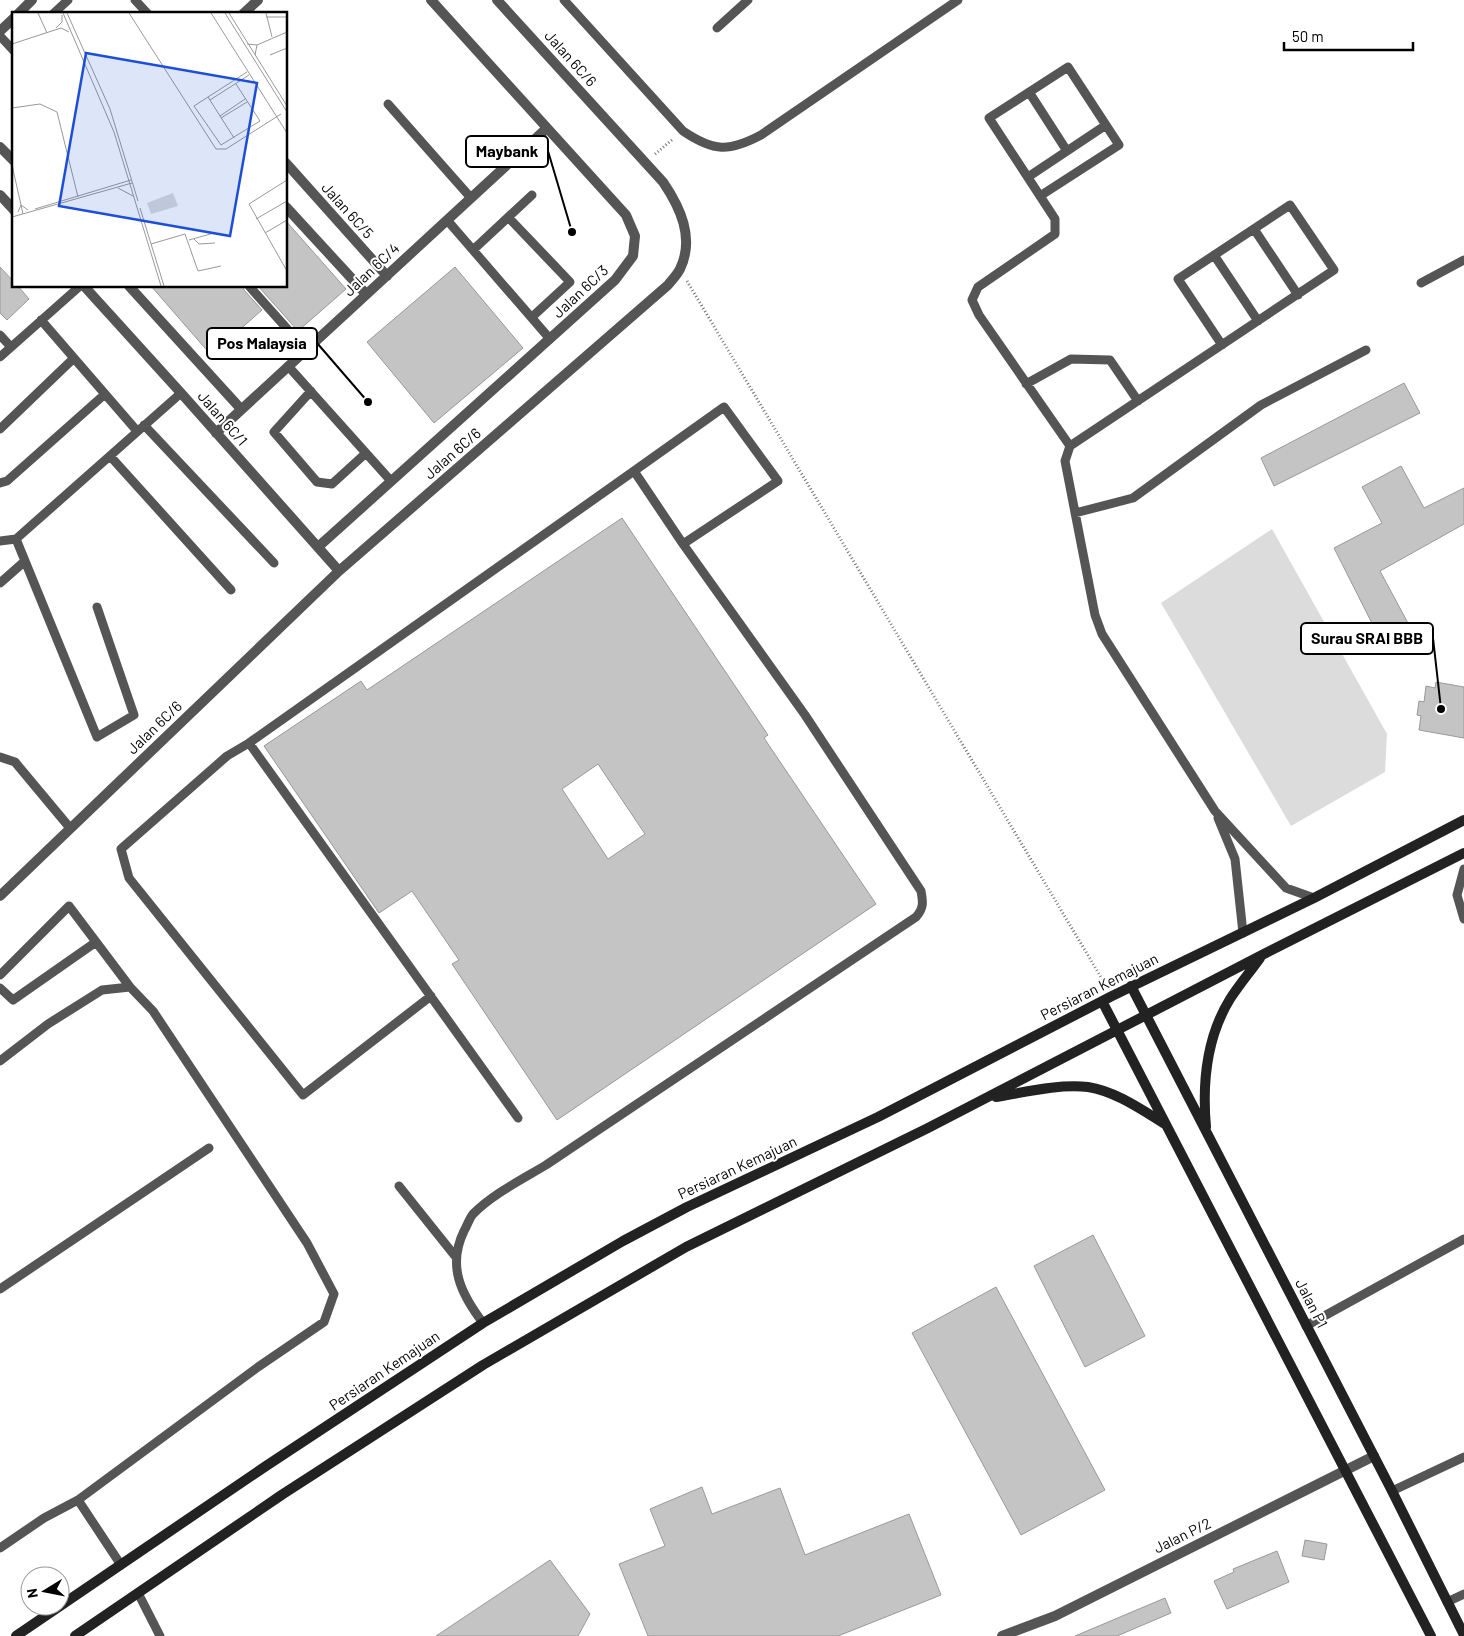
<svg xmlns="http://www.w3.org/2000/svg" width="1464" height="1636" font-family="Barlow,sans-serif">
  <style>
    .green { fill: #dcdcdc }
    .building { fill: #c4c4c4; stroke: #999; fill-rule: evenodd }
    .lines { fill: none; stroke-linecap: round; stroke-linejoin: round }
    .path { stroke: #777; stroke-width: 3; stroke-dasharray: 1 2.5; stroke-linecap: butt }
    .lane { stroke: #555; stroke-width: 9 }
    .street { stroke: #555; stroke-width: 10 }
    .secondary { stroke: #222; stroke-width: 10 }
    .labels { text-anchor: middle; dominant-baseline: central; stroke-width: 4; stroke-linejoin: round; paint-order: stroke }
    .street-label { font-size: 15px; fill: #000; stroke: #fff }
    .inset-road { fill: none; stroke: #999; stroke-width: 1 }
    .view { fill: #1d4ed8; fill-opacity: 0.15; stroke: #1d4ed8; stroke-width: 2.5 }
    .inset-edge { fill: none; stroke: #000; stroke-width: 2.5 }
    .leader { fill: none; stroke: #000; stroke-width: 2 }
    .callout-dot { fill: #000; stroke: #fff; stroke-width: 2 }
    .callout { fill: #fff; stroke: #000; stroke-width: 2 }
    .callout-label { font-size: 16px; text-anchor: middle; font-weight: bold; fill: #000 }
  </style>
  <rect width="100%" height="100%" fill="#fff"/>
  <!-- green -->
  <path class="green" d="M1272 529 1387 734 1385 772 1291 826 1161 603Z"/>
  <!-- building -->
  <path class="building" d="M286 221 346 289 298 331 258 286H286Z
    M0 267 14 282V286H18L29 299 7 320 0 313Z
    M455 267 523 348 434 423 367 342Z
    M151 286H243L244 290 262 310 211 355Z
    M1404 383 1420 413 1274 486 1261 458Z
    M1401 466 1424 508 1464 488V524L1380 571 1416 638 1387 653 1334 548 1382 523 1362 487Z
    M622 518 768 735 764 738 876 904 557 1120 452 964 459 960 412 891 379 913 264 746 361 681 367 690ZM598 764 645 834 608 859 562 789Z
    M1436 682 1464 687V738L1419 730 1421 716 1417 715 1419 701 1424 702 1426 686 1435 688Z
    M1093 1235 1145 1336 1085 1367 1034 1266Z
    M996 1287 1105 1490 1021 1535 912 1333Z
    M702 1487 712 1514 780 1488 805 1555 909 1514 941 1595 838 1636H648L619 1564 665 1546 650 1509Z
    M1305 1540 1327 1544 1324 1560 1302 1556Z
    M1277 1551 1289 1582 1227 1609 1214 1581 1234 1572 1233 1569Z
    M550 1560 590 1614 578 1636H436Z
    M1165 1598 1171 1613 1117 1636H1075Z"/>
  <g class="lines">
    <!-- path -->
    <path class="path" d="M655 154 673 139
      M687 281 1105 984"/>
    <!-- lane -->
    <path class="lane" d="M135 0 148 14
      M564 0 683 131C714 152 729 152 761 135L958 0
      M53 14 68 0
      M717 28 748 0
      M0 36 14 51
      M1029 92 1067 151
      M388 104 471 198
      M1028 177 1106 125
      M1040 196 1119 145 1068 67 989 118 1055 219V234L978 287 972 300 979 315 1070 446
      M508 217 570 282 532 317
      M447 220 550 339
      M1254 229 1298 295
      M473 250 532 195
      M1214 255 1258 321
      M1421 283 1464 260
      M249 286 306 350
      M41 320 137 431
      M0 335 11 347
      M1222 345 1178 279 1290 205 1334 270 1070 446 1065 461 1095 615 1102 634 1215 811 1286 888 1314 898
      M0 357 80 286
      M288 366 391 481
      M1026 384 1071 359 1110 360 1138 401
      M311 391 274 432 317 482 332 484 366 453
      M144 425 274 563
      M0 429 74 358
      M110 456 231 590
      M634 471 724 407 778 481 683 544
      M0 483 7 481 105 394
      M1075 513 1133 498 1261 405 1366 350
      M16 539 97 737 134 715 97 607
      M0 541 16 539 181 393
      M0 583 25 561
      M249 743 518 1118
      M0 757 15 762 70 828
      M1218 818 1235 859 1243 933
      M1464 869 1457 895 1464 919
      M0 975 69 906 130 987
      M0 988 13 1000 96 942
      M431 996 303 1095 129 878 121 849 227 756 249 743 634 471 683 544 805 715 921 891C923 902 924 908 916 917L546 1165C521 1180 493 1194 473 1214 469 1219 467 1226 464 1231 447 1266 461 1294 483 1323
      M0 1061 48 1024 102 990 130 987 153 1011 307 1243 334 1294 324 1322 258 1367 78 1500 44 1518 0 1548
      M399 1186 455 1256
      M0 1289 209 1148
      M1306 1326 1464 1239
      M1392 1491 1464 1457
      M78 1500 121 1565
      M138 1593 160 1636
      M1447 1602 1464 1594"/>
    <!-- street -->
    <path class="street" d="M18 14 32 0
      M243 14 258 0
      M0 31 14 18
      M0 147 14 161
      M286 163 387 276
      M0 195 14 210
      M286 207 366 294
      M84 286 181 393 339 571
      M129 286 241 409
      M216 433 547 128
      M318 547 615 280 633 256 635 236 626 215 431 0
      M0 896 339 571 668 285C672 280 677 275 680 269 695 238 680 207 663 182L497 0
      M1002 1636 1055 1616 1374 1456"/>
    <!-- secondary -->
    <path class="secondary" d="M1131 986 1392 1491 1464 1635
      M1102 1001 1431 1636
      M996 1097C1026 1092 1058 1084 1088 1087 1115 1091 1142 1110 1165 1124
      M1206 1127C1202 1082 1206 1038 1230 999 1239 985 1250 972 1260 958
      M60 1606 266 1466 483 1323 623 1241 687 1207 878 1117 1112 996 1314 898 1464 820
      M16 1636 60 1606
      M75 1636 283 1494 483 1365 686 1247 928 1128 1262 955 1464 853"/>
  </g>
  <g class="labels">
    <!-- street labels -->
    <g class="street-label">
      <text transform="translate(571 58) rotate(48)">Jalan 6C/6</text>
      <text transform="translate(348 210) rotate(48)">Jalan 6C/5</text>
      <text transform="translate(371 269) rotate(-43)">Jalan 6C/4</text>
      <text transform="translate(580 291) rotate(-43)">Jalan 6C/3</text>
      <text transform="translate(223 418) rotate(49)">Jalan 6C/1</text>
      <text transform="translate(452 453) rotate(-41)">Jalan 6C/6</text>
      <text transform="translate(154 727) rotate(-44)">Jalan 6C/6</text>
      <text transform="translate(1099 986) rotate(-27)">Persiaran Kemajuan</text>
      <text transform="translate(737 1167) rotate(-25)">Persiaran Kemajuan</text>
      <text transform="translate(1312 1303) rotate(63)">Jalan P1</text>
      <text transform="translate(384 1370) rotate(-34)">Persiaran Kemajuan</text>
      <text transform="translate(1182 1535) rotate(-26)">Jalan P/2</text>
    </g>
  </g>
  <!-- overview -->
  <g transform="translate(12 12)">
    <rect width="275" height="275" fill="#fff"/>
    <path d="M161 181 166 194 139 202 135 191Z" fill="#dcdcdc"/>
    <path class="inset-road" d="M26 1 35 21M51 1 102 120 149 274M55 1 98 97 126 189M117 1 204 137H214L269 102M199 1 275 121M213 1 275 100M217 1 275 94M254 1 260 25M254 5H275M44 16 50 10V3M0 32 49 16 57 20M235 32 245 33 243 43M245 33 275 20M258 43 275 36M224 72 248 109M196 85 222 126M198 88 237 63M182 94 209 133 248 109M182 94 235 60M0 96 28 92 45 100 66 185M208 104 233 87M209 106 235 90M0 153 11 202M275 168 237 192 275 259M106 176 121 184M128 196 152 274M23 197 119 168M6 200 9 193 16 198M0 205 120 171M244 207 275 189M253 221 275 208M182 227 187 232 203 231M177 228 202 221M139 232 173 222 186 259 209 254"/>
    <path class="view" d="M74 41 245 71 218 224 47 194Z"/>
    <rect width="275" height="275" class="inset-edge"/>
  </g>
  <!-- callouts -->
  <path class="leader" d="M572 232L548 151M368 402L317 343M1441 709L1433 638"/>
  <g class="callout-dot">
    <circle cx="572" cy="232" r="5"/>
    <circle cx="368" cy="402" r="5"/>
    <circle cx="1441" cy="709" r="5"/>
  </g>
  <g class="callout">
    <rect x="466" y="136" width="82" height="31" rx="5"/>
    <rect x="207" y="328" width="110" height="31" rx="5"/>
    <rect x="1301" y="623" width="132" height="31" rx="5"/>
  </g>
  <g class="callout-label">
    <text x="507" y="157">Maybank</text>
    <text x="262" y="349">Pos Malaysia</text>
    <text x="1367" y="644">Surau SRAI BBB</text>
  </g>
  <!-- north arrow -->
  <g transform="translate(45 1591) rotate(260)"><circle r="24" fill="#ffffff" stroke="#999999"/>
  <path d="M0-4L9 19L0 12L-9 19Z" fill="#000000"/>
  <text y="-8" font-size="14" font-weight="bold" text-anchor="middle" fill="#000000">N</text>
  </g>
  <!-- scale -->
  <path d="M1284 42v8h129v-8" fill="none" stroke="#000000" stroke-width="2.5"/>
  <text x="1292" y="42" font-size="15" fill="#000000" stroke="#ffffff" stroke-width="4" paint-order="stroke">50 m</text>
</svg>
